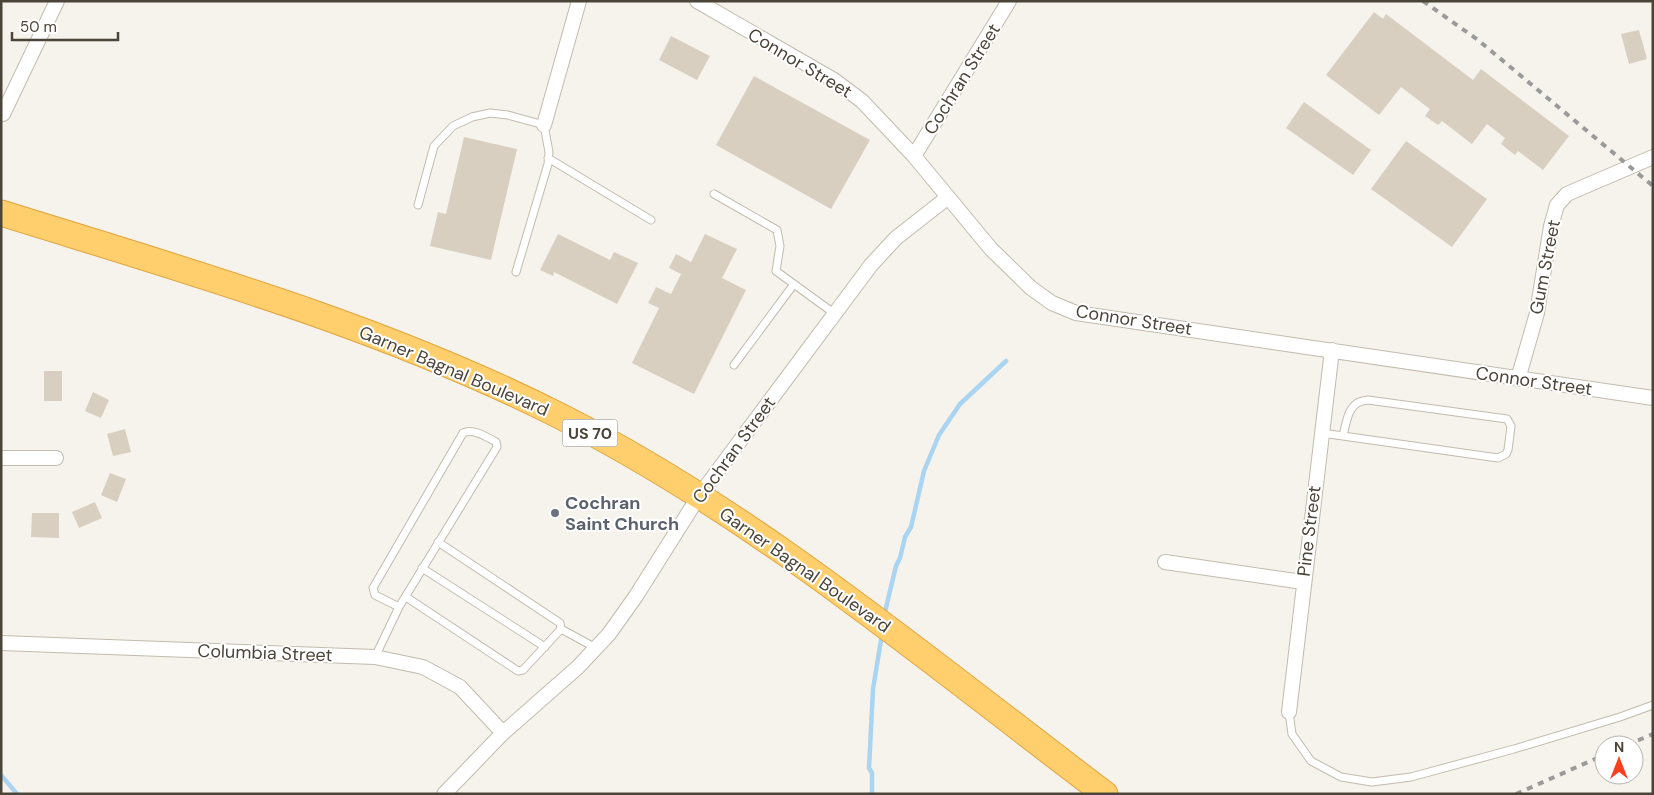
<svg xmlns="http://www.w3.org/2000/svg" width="1654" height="795" font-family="'DM Sans',sans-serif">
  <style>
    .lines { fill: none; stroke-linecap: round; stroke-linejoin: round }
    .stream { stroke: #a9d4f2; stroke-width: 4.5 }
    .building { fill: #d8cfc1 }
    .lane-casing { stroke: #c2bbae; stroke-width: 9 }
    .street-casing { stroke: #c2bbae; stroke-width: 16 }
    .highway-casing { stroke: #e0a43c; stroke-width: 27 }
    .lane { stroke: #fff; stroke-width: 7 }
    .street { stroke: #fff; stroke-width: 14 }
    .highway { stroke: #ffcf6e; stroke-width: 25 }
    .rail { stroke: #9a9a9a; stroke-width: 4; stroke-dasharray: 6 6; stroke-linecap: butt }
    .worship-dot { fill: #6b7280; stroke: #fff; stroke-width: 2 }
    .labels { text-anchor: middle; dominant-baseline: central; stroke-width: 4; stroke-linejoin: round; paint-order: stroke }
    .shield { fill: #fff; stroke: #817c74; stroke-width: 1 }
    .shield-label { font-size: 16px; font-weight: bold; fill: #4b4439 }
    .street-label { font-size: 18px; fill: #4b4439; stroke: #fff }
    .worship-label { font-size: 18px; font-weight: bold; fill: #5b616d; stroke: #fff; text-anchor: start }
  </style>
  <rect width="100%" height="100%" fill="#f6f3ec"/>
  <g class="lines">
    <!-- stream -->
    <path class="stream" d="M884 616 896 566 900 558 905 537 911 527 924 471 939 435 960 404 1006 361
      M1 775 17 794
      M872 794V773L869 768 873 689 882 634"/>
  </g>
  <!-- building -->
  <path class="building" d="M1374 12 1383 19 1386 14 1473 80 1481 69 1569 136 1543 170 1518 151 1515 155 1501 144 1505 138 1487 124 1472 144 1442 121 1438 125 1425 116 1430 109 1401 87 1379 115 1326 75Z
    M1639 30 1647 59 1629 64 1621 34Z
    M671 36 710 56 697 80 659 60Z
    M754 76 870 140 831 209 716 145Z
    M1304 102 1371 150 1353 175 1286 128Z
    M464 137 517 149 491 260 430 246 438 212 446 214Z
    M1406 141 1487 199 1452 247 1371 189Z
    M558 234 610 260 614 252 638 263 617 304 554 272 553 276 540 270Z
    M705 234 737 249 722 278 746 290 694 394 632 363 659 308 648 303 656 287 671 294 681 274 669 268 676 254 691 262Z
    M44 371H62V401H44Z
    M93 392 109 400 101 418 85 411Z
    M125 429 131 452 113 456 107 434Z
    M110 473 126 479 117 502 101 495Z
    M95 502 102 518 79 528 72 512Z
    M32 513H59V538L31 537Z"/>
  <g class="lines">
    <defs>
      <path id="lane" d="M548 158 651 220
        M714 194 777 230 780 246 776 271 835 314
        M418 205 434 146 453 126 472 117 490 113 508 115 544 125 549 152 548 164 516 272
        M734 365 794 284
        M1322 433 1343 436 1498 458 1506 454 1508 450 1511 426 1507 419 1368 400C1348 401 1347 420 1343 436
        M422 568 545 647
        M406 597 518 671 523 670 561 629 560 623 438 542
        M561 629 596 648
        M375 657 399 607 497 447 496 442C487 437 473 428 463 433L373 588 375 595 399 607
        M1289 712 1292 734 1311 761 1341 777 1372 782 1411 777 1514 749 1620 717 1653 705"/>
      <path id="street" d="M697 1 834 80 862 101 914 156 991 249 1031 288 1052 303 1076 313 1653 398
        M3 114 57 1
        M544 125 579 1
        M914 156 1009 1
        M1518 379 1537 313 1551 226 1557 205 1567 194 1653 157
        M1 458H56
        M1165 562 1303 582
        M1 643 375 657 423 667 460 687 503 733
        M1289 712 1332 350
        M444 794 503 733 578 667 609 634 636 596 699 496 871 265 896 238 947 198"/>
      <path id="highway" d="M1 213C190 272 382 326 560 416 756 515 930 662 1105 794"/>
    </defs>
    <!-- lane casing -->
    <use href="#lane" class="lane-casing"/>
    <!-- street casing -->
    <use href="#street" class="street-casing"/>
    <!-- highway casing -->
    <use href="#highway" class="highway-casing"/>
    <!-- lane -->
    <use href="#lane" class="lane"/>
    <!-- street -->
    <use href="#street" class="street"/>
    <!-- highway -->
    <use href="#highway" class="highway"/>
    <!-- rail -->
    <path class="rail" d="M1423 1 1478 40 1653 186
      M1627 745 1653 734
      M1516 794 1604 755"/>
  </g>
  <!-- markers -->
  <circle class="worship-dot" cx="555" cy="513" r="5"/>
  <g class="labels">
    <!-- shield labels -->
    <rect class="shield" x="562.5" y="419.5" width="55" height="27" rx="4"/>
    <g class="shield-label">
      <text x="590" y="433">US 70</text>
    </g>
    <!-- street labels -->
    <g class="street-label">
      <text transform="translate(800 63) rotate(31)">Connor Street</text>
      <text transform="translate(962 79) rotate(-58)">Cochran Street</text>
      <text transform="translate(1545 267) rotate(-79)">Gum Street</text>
      <text transform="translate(1134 320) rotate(9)">Connor Street</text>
      <text transform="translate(454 371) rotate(23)">Garner Bagnal Boulevard</text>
      <text transform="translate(1534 381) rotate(8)">Connor Street</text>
      <text transform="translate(734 450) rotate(-54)">Cochran Street</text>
      <text transform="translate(1309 531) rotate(-83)">Pine Street</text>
      <text transform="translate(805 570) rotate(35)">Garner Bagnal Boulevard</text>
      <text transform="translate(265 653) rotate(2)">Columbia Street</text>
    </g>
    <!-- worship labels -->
    <g class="worship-label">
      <text x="565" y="503">Cochran<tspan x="565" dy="21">Saint Church</tspan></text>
    </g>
  </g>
  <!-- border -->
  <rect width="1654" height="795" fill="none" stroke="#4b4439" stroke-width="5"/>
  <!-- north arrow -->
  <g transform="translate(1619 760)"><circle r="24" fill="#ffffff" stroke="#b7b4b0"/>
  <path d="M0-4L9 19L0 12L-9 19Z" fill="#fc3f1d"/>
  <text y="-8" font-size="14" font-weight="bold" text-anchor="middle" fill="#4b4439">N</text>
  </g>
  <!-- scale -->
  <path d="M12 32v8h106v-8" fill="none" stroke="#4b4439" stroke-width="2.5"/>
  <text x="20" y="32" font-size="15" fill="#4b4439" stroke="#ffffff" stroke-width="4" paint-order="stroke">50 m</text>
</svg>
